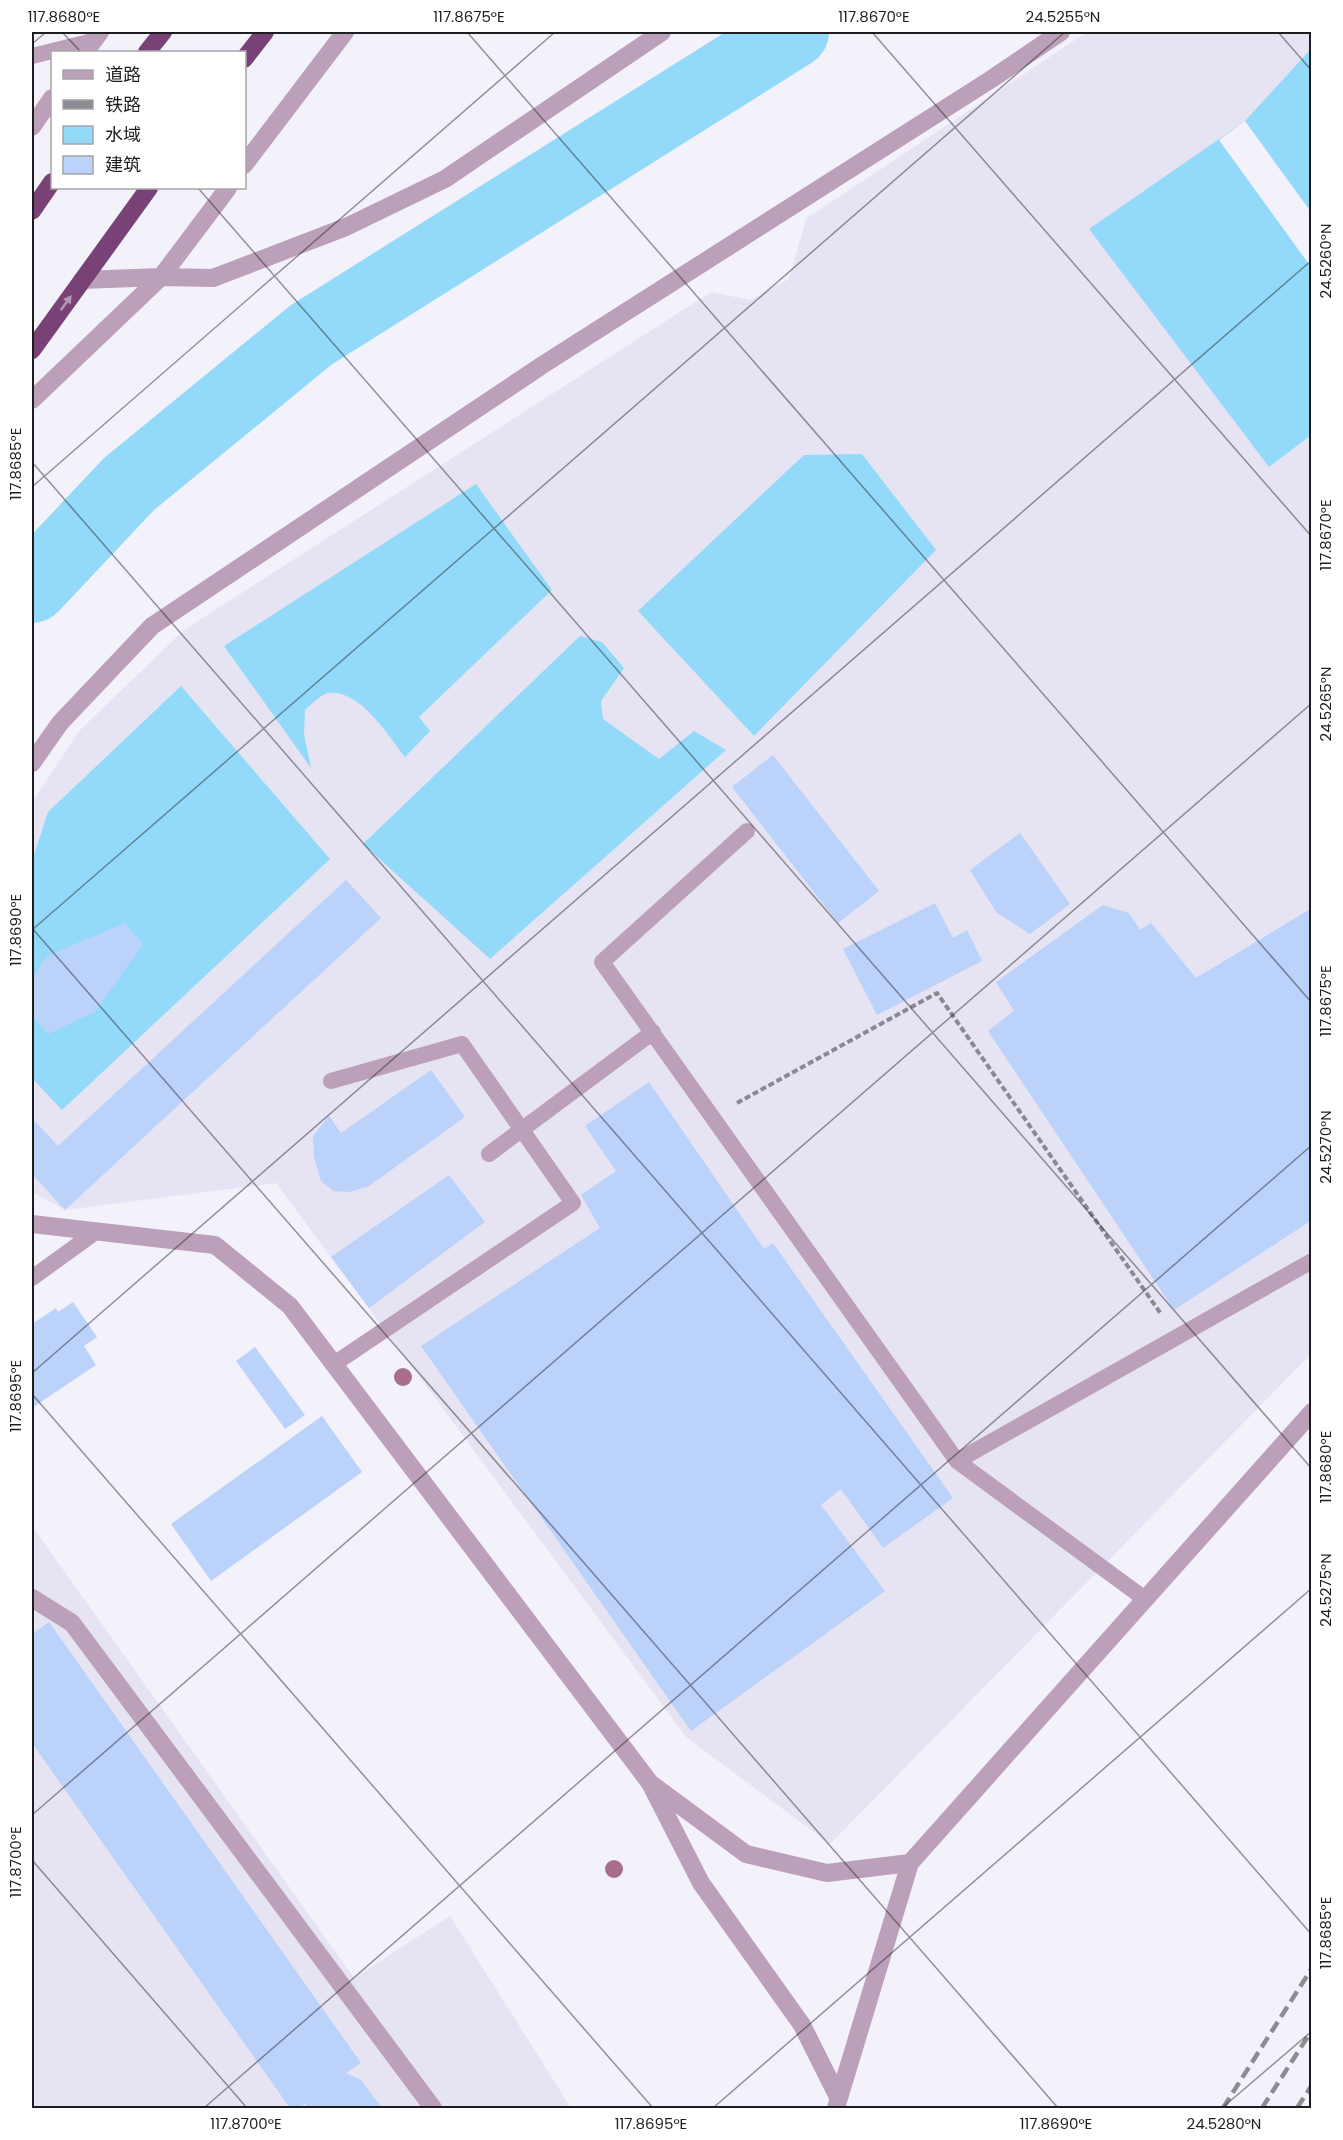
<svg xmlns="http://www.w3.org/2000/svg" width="1343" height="2140" font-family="Poppins,'Noto Sans SC',sans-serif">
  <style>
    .built { fill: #e6e3f3 }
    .water { fill: #93dafa }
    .pier { fill: #f3f1fa }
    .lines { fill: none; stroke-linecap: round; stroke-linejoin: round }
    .river { stroke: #93dafa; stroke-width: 72 }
    .building { fill: #bbd2fb }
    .path { stroke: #8a8990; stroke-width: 4; stroke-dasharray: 6 3; stroke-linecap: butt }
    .lane { stroke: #bca0b9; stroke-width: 16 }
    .street { stroke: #bca0b9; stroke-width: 18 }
    .highway { stroke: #794277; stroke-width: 18 }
    .rail { stroke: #8d8c92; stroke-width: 4.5; stroke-dasharray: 12 6; stroke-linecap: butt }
    .tree { fill: #a86e8c }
    .oneway { fill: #b597b4 }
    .ticks { fill: none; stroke: #1d1d20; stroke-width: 1.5; stroke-opacity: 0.45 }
    .neatline { fill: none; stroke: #1d1d20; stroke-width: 2 }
    .ticks-label { font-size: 15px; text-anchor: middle; fill: #1d1d20 }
  </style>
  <rect width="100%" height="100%" fill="#f3f1fa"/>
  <!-- built -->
  <path class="built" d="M1087 32H1311V1354L830 1844 686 1737 276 1183 65 1210 32 1192V803L79 731 184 630 711 292 750 300 789 279 806 219Z
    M32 1526 354 1978 450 1916 571 2108H32Z"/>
  <!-- water -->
  <path class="water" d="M1310 50 1312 255 1307 258 1312 265 1311 435 1269 467 1089 229 1245 121Z
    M862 454 936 550 754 736 638 611 804 455Z
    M476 484 552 590 419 717 430 731 405 757C388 735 359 688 328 693 320 695 311 705 305 710L304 734 311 768 224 646Z
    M580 636 602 642 624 668 601 701 603 719 659 759 694 731 726 750 490 959 363 844Z
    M181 686 330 859 62 1110 32 1078V861L48 812Z"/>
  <!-- pier -->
  <path class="pier" d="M1245 121 1311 212V267L1219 140Z"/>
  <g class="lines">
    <!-- river -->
    <path class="river" d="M32 587 129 484 311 335 793 32"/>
  </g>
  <!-- building -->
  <path class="building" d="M773 755 879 891 838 923 732 787Z
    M1020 833 1070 904 1030 934 996 912 970 870Z
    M346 880 381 918 65 1210 32 1174V1118L58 1146Z
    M935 903 953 938 967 930 982 961 877 1015 843 949Z
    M1103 905 1129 913 1140 930 1151 923 1196 978 1312 908V1220L1174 1310 988 1031 1014 1011 996 982Z
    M125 923 143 944 95 1012 48 1034 32 1015V979L47 956Z
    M431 1070 465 1117 369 1186 350 1192 333 1191 321 1181 314 1157 313 1136 329 1116 341 1133Z
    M649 1082 764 1249 773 1243 953 1498 883 1548 841 1489 821 1505 885 1591 691 1731 421 1346 600 1228 581 1195 616 1171 585 1126Z
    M449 1175 485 1222 369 1308 331 1257Z
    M73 1302 97 1337 84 1346 96 1365 32 1408V1324L56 1308 58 1312Z
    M255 1347 305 1415 285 1429 236 1361Z
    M322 1416 362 1472 211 1581 171 1524Z
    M49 1622 361 2063 346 2073 361 2080 382 2108H306V2103L299 2108H290L32 1743V1634Z"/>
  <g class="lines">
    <!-- path -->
    <path class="path" d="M32 1016V1015
      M737 1103 937 993 1161 1314"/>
    <!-- lane -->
    <path class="lane" d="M32 56 93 41
      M747 831 602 962 957 1461 1145 1599
      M331 1081 462 1044 573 1203 334 1364
      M489 1154 653 1032
      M32 1278 97 1231
      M957 1461 1312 1261"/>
    <!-- street -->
    <path class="street" d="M85 52 100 32
      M32 127 52 98
      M244 165 345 32
      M82 280 161 277 213 278 346 227 445 179 662 32
      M32 400 161 277 228 188
      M32 763 60 723 152 626 544 364 990 80 1061 32
      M32 1224 215 1245 290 1306 650 1783
      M32 1598 72 1623 433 2108
      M838 2097 802 2025 701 1883 650 1783 746 1854 827 1873 910 1863
      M836 2108 910 1863 1312 1412"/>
    <!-- highway -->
    <path class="highway" d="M147 52 163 32
      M244 59 265 32
      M32 211 52 182
      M32 350 149 188"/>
    <!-- rail -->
    <path class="rail" d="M1223 2108 1312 1968
      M1262 2108 1312 2030
      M1297 2108 1312 2085"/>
  </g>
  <!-- trees -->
  <g class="tree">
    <circle cx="403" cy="1377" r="9"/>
    <circle cx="614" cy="1869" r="9"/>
  </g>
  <!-- one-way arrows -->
  <defs><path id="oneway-solid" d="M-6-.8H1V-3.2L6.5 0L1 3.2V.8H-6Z" transform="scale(1.5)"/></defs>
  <use class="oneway" href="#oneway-solid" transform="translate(66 303) rotate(-54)"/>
  <!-- ticks -->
  <path class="ticks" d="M62 32 81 52M467 32 1312 1003M872 32 1312 537M1278 32 1312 71M32 44 46 32M198 188 1312 1469M32 462 1312 1935M32 487 555 32M32 928 1058 2108M32 930 1065 32M32 1373 1312 260M32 1394 653 2108M32 1815 1312 703M32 1860 247 2108M204 2108 1312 1145M713 2108 1312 1588M1222 2108 1312 2031"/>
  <!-- border -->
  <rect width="1343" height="2140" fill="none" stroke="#ffffff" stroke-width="66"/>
  <!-- legend -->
  <rect x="51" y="51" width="195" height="138" fill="#ffffff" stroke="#a5a5a6" stroke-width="1.5"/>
  <rect x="63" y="70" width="30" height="9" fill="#bca0b9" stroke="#a5a5a6" stroke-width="1.5"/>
  <text x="105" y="81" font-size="18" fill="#1d1d20">道路</text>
  <rect x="63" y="100" width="30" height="9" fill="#8d8c92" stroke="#a5a5a6" stroke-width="1.5"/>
  <text x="105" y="111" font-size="18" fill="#1d1d20">铁路</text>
  <rect x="63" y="126" width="30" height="18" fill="#93dafa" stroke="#a5a5a6" stroke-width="1.5"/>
  <text x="105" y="141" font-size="18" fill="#1d1d20">水域</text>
  <rect x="63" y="156" width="30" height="18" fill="#bbd2fb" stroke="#a5a5a6" stroke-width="1.5"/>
  <text x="105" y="171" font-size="18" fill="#1d1d20">建筑</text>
  <rect x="33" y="33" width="1277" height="2074" class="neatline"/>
  <g class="ticks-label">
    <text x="64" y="22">117.8680°E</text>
    <text x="469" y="22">117.8675°E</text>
    <text x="874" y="22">117.8670°E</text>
    <text x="1063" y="22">24.5255°N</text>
    <text transform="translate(1326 261) rotate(-90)" y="5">24.5260°N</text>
    <text transform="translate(16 464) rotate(-90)" y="5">117.8685°E</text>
    <text transform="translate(1326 535) rotate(-90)" y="5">117.8670°E</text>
    <text transform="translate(1326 704) rotate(-90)" y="5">24.5265°N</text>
    <text transform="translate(16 930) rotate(-90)" y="5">117.8690°E</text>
    <text transform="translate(1326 1001) rotate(-90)" y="5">117.8675°E</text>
    <text transform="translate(1326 1147) rotate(-90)" y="5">24.5270°N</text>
    <text transform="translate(16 1396) rotate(-90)" y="5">117.8695°E</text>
    <text transform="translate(1326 1467) rotate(-90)" y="5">117.8680°E</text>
    <text transform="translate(1326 1590) rotate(-90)" y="5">24.5275°N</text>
    <text transform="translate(16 1862) rotate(-90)" y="5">117.8700°E</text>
    <text transform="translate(1326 1933) rotate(-90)" y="5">117.8685°E</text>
    <text x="246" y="2129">117.8700°E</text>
    <text x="651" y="2129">117.8695°E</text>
    <text x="1056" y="2129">117.8690°E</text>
    <text x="1224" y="2129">24.5280°N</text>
  </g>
</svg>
